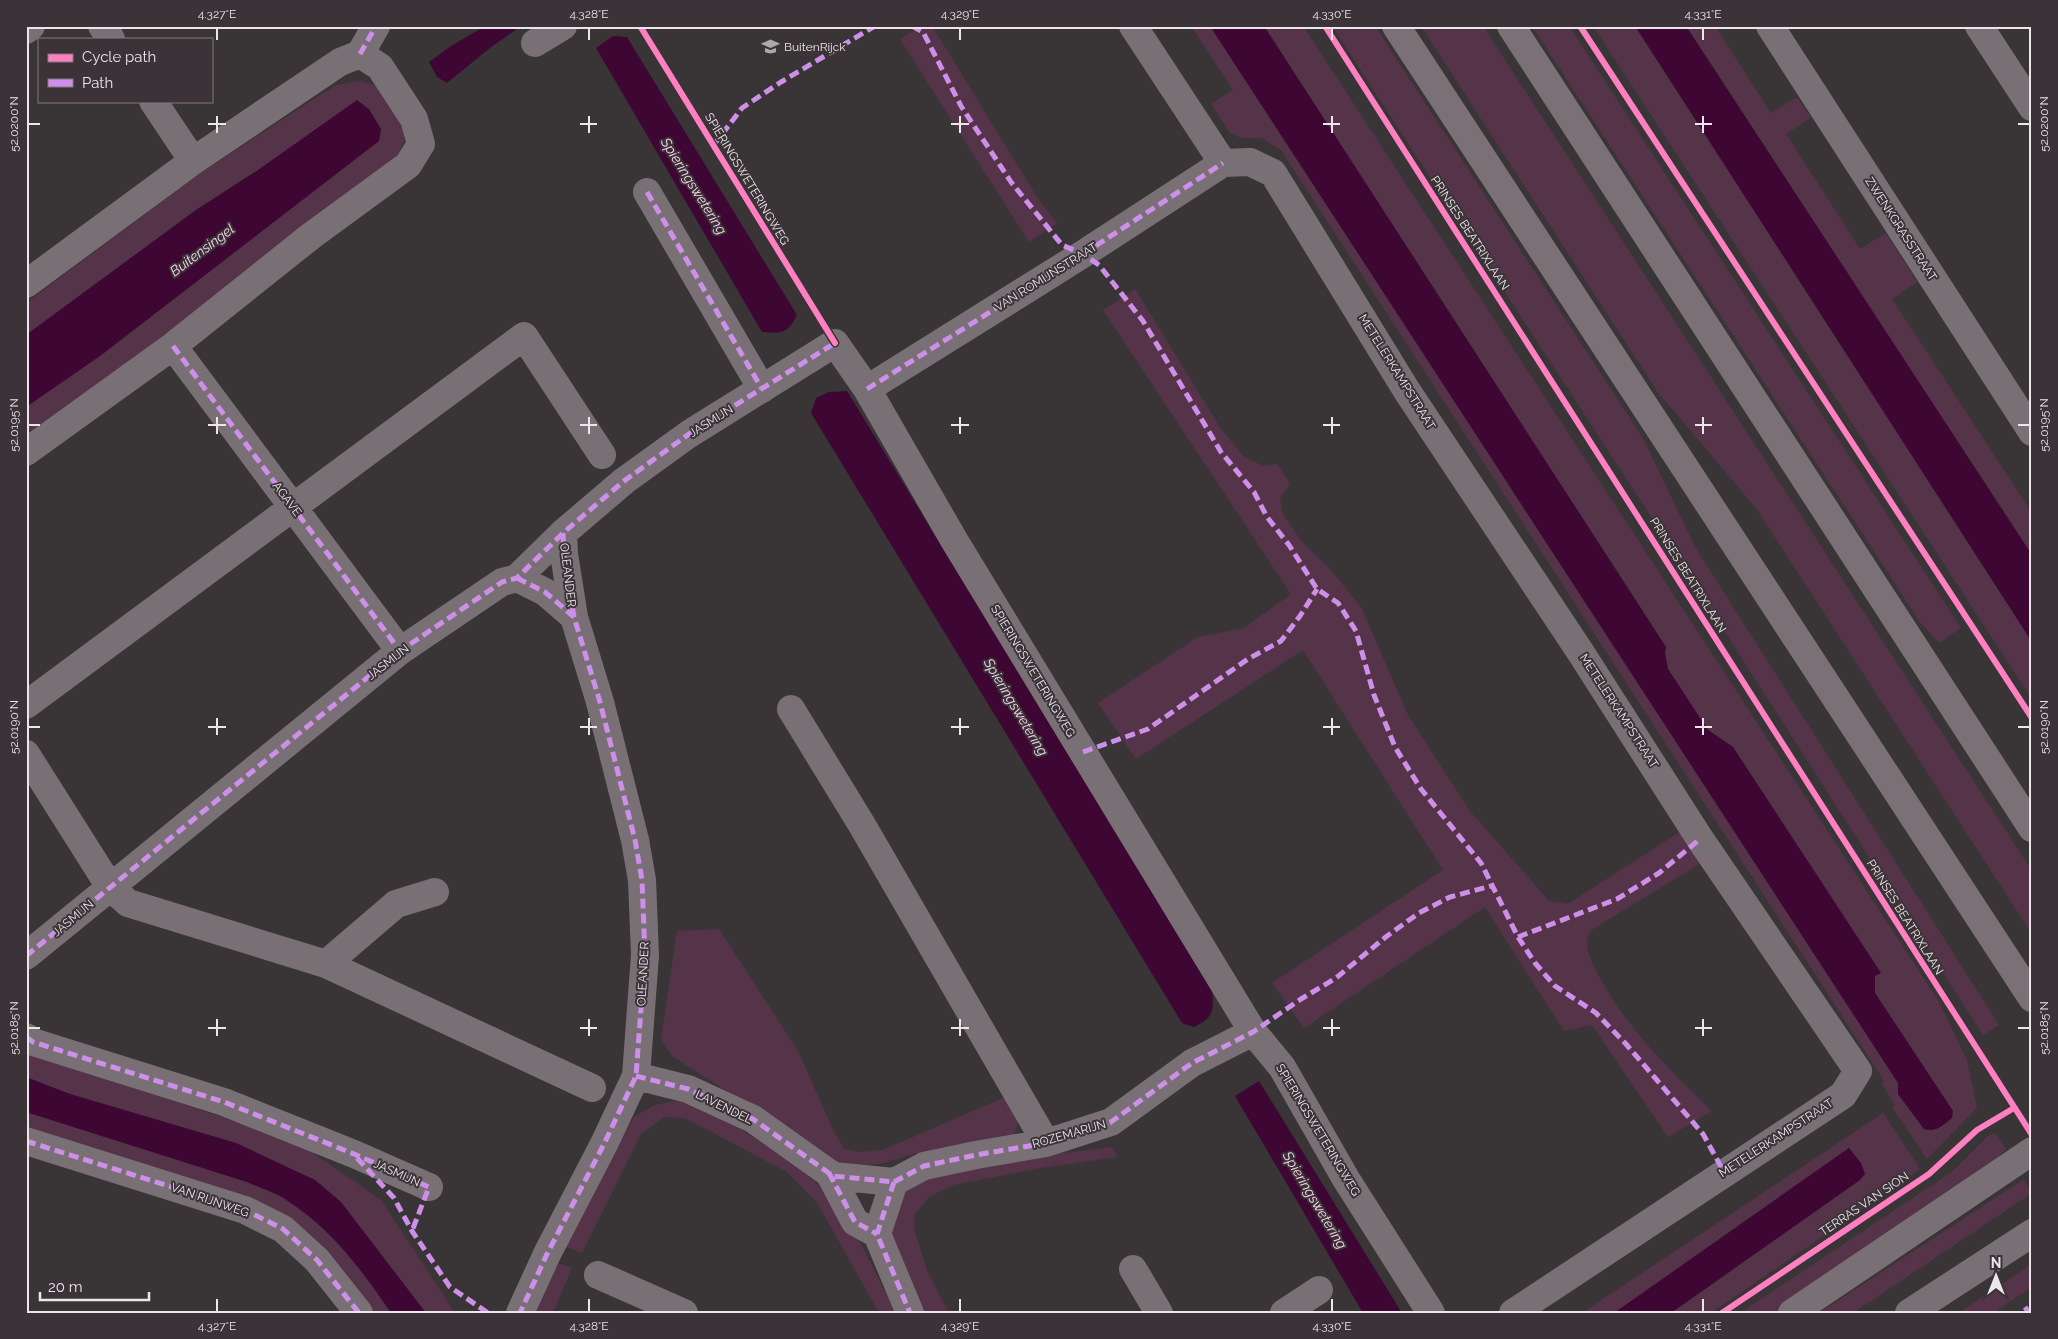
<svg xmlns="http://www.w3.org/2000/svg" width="2058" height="1339" font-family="Raleway,sans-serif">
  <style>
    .green { fill: #55344a }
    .water { fill: #3e0632 }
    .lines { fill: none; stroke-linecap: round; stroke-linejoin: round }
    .minor { stroke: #797075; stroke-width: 28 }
    .major { stroke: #7a7076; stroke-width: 28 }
    .quiet { stroke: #ce8fe9; stroke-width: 5; stroke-dasharray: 10 5; stroke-linecap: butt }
    .cycleway-casing { stroke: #3b3338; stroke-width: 9 }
    .cycleway { stroke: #ff80c0; stroke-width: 6 }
    .ticks { fill: none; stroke: #ebe6e9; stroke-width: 2 }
    .labels { text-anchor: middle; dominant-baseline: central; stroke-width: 4; stroke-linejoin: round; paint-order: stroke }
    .poi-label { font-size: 12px; fill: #ebe6e9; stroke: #3b3338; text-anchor: start }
    .street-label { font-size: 12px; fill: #ebe6e9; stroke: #3b3338 }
    .water-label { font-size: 14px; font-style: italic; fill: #fbd4ed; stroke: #3b3338 }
    .neatline { fill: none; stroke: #ebe6e9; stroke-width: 2 }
    .ticks-label { font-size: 12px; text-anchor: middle; fill: #ebe6e9 }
  </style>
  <rect width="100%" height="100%" fill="#393537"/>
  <!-- green -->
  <path class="green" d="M922 26H932L1037 197 1057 223 1029 242 900 39Z
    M1191 26H1210L1898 1083V1094L1924 1129 1953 1111 1875 993V976L1881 973 1733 747 1708 730 1668 669 1665 653 1666 647 1264 26H1303L1939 1002 1967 1060 1977 1108 1927 1159 1892 1107 1895 1105 1882 1084 1885 1082 1281 150 1261 138H1241L1230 133 1211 104 1233 90Z
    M1332 26H1375L1644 440 1695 547 1999 1025 1983 1035 1652 518Z
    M1421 26H1483L2032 871V934L1756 508 1657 391Z
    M1532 26H1569L1961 628 1939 643 1920 622Z
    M1593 26H1635L2032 642V699Z
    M1686 26H1715L1771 113 1797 97 1811 118 1786 134 1860 249 1886 233 1917 282 1892 299 2032 513V555Z
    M360 81 375 85 404 127V141L397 158 150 347 26 434V407L100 356 379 141 380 128 258 170 196 210 26 335V303L202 172 336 85Z
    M1135 289 1221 429 1244 457 1264 466 1277 464 1290 483 1280 498 1283 515 1303 543 1329 568 1361 607 1408 715 1469 810 1549 901 1568 904 1681 831 1701 863 1593 929C1590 933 1587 936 1587 942 1586 951 1592 963 1596 971 1624 1025 1668 1069 1712 1111L1668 1137 1592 1025 1564 1031 1485 907 1304 1028 1272 983 1443 870 1303 650 1136 759 1098 703 1198 637 1244 628 1291 594 1103 310Z
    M719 929 798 1051 833 1130 844 1149 859 1152 883 1150 1005 1097 1018 1123 1014 1135 1003 1142 917 1153 880 1164 844 1166 672 1056 661 1040 677 931Z
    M26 1047 56 1062 297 1142 381 1200 455 1313H426L341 1202 315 1180 236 1143 70 1094 26 1077Z
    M683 1099 720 1116 794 1163 817 1184 861 1244 896 1313H879L818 1204 787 1172 685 1118 664 1117 641 1134 582 1253 564 1246 618 1140 634 1117 655 1105Z
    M26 1112 247 1182C258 1187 271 1191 282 1197 331 1228 359 1266 391 1313H370L323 1254 26 1132Z
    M1883 1113 1920 1169 1730 1300 1710 1313H1671L1860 1180 1849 1148 1614 1313H1582Z
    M1995 1133 2006 1149 1980 1176 1777 1313H1740L1952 1172 1988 1136Z
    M1112 1147 1118 1157 1040 1168 953 1185 929 1197 915 1214 914 1228 927 1271 949 1313H920L890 1237C893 1226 899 1199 905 1190 922 1166 1077 1152 1112 1147Z
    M2024 1179 2032 1193 1853 1313H1819Z
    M555 1262 572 1268 553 1313H533Z
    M2032 1264V1287L1993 1313H1958Z"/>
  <!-- water -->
  <path class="water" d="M485 26H521L490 48 447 83 437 77 429 62 451 46Z
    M1210 26H1264L1666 647 1665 653 1668 669 1708 730 1733 747 1881 973 1875 976V993L1953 1111 1952 1118C1943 1125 1936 1133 1924 1129L1898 1094V1083Z
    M1635 26H1686L2032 555V642Z
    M613 36 627 37 797 315C788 333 782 334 762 332L596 48Z
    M357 100 369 109 381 129 379 141 100 356 26 407V335L196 210 258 170Z
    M847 391 1212 990C1214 1011 1214 1017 1194 1027L1182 1023 811 413 816 398 829 392Z
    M26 1077 70 1094 236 1143 315 1180 341 1202 426 1313H391C359 1266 331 1228 282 1197 271 1191 258 1187 247 1182L26 1112Z
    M1259 1081 1402 1313H1363L1235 1096Z
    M1849 1148 1861 1163 1865 1174 1860 1180 1671 1313H1614Z"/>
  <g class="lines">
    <!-- minor -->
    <path class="minor" d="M102 26 111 39
      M1133 26 1223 163 1250 162 1273 173 1407 391 1581 653 1700 839 1858 1071 1843 1095 1513 1313
      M1770 26 2032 432
      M1979 26 2032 107
      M26 30 31 26
      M535 43 563 26
      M360 54 376 26
      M153 101 193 161
      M647 192 762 389
      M26 284 193 161 340 62 360 54 380 67 414 119 421 144 408 165 311 236 173 346 26 452
      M173 346 400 651
      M867 389 1083 254 1223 163
      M563 533 564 554 574 617
      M517 578 545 592 574 617 600 702 635 840 642 880 645 955 636 1076 604 1144 547 1254 520 1313
      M26 705 524 336 602 455
      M791 709 862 825 1046 1143
      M26 754 110 887 128 903 326 964 592 1088
      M26 956 400 651 502 582 517 578 563 533 624 481 689 434 835 343 867 389 954 540 1253 1032 1282 1067 1346 1179 1431 1313
      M326 964 396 904 435 892
      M26 1037 33 1042 224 1102 354 1154 429 1187
      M636 1076 688 1089 753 1119 833 1176 894 1182
      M26 1141 245 1210 283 1229 317 1260 359 1313
      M829 1173 855 1222 877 1234
      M894 1182 924 1166 976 1155 1046 1143 1111 1122 1192 1063 1253 1032
      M894 1182 877 1234 910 1313
      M1133 1269 1159 1313
      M598 1275 684 1313
      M1284 1313 1319 1290
      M1792 1313 2032 1151
      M1909 1313 2032 1233"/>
    <!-- major -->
    <path class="major" d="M1396 26 2032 998
      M1511 26 2032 828"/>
    <!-- quiet -->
    <path class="quiet" d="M912 26 923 32 961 106 1011 182 1062 245 1083 254 1099 265 1143 321 1221 452 1254 492 1267 517 1289 545 1317 589 1338 603 1356 631 1374 695 1395 747 1421 789 1481 863 1518 937 1535 963 1555 986 1596 1013 1626 1044 1703 1134 1724 1172
      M360 54 376 26
      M713 146 742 108 781 82 875 26
      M647 192 762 389
      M173 346 400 651
      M867 389 1083 254 1223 163
      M563 533 564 554 574 617
      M517 578 545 592 574 617 600 702 635 840 642 880 645 955 636 1076 604 1144 547 1254 520 1313
      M1083 752 1148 729 1248 659 1281 641 1300 616 1317 589
      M1518 937 1617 899 1659 873 1700 839
      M26 956 400 651 502 582 517 578 563 533 624 481 689 434 835 343
      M26 1037 33 1042 224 1102 354 1154 429 1187 412 1231
      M636 1076 688 1089 753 1119 833 1176 894 1182
      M26 1141 245 1210 283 1229 317 1260 359 1313
      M357 1158 394 1198 412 1231 450 1287 488 1313
      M829 1173 855 1222 877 1234
      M894 1182 924 1166 976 1155 1046 1143 1111 1122 1192 1063 1253 1032 1301 999 1336 978 1387 936 1419 913 1450 897 1491 886
      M894 1182 877 1234 910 1313
      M2025 1307 2029 1313"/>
    <defs>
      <path id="cycleway" d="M640 26 835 343
        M1325 26 2032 1135
        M1580 26 2032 718
        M1722 1313 1929 1174 1977 1130 2014 1108"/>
    </defs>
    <!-- cycleway casing -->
    <use href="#cycleway" class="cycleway-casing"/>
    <!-- cycleway -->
    <use href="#cycleway" class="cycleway"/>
  </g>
  <!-- ticks -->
  <path class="ticks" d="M217 28V40M589 28V40M960 28V40M1332 28V40M1703 28V40M217 116V133M589 116V133M960 116V133M1332 116V133M1703 116V133M28 124H40M208 124H226M580 124H597M951 124H969M1323 124H1340M1695 124H1712M2018 124H2030M217 417V434M589 417V434M960 417V434M1332 417V434M1703 417V434M28 425H40M208 425H226M580 425H597M951 425H969M1323 425H1340M1695 425H1712M2018 425H2030M217 718V735M589 718V735M960 718V735M1332 718V735M1703 718V735M28 727H40M208 727H226M580 727H597M951 727H969M1323 727H1340M1695 727H1712M2018 727H2030M217 1019V1036M589 1019V1036M960 1019V1036M1332 1019V1036M1703 1019V1036M28 1028H40M208 1028H226M580 1028H597M951 1028H969M1323 1028H1340M1695 1028H1712M2018 1028H2030M217 1299V1312M589 1299V1312M960 1299V1312M1332 1299V1312M1703 1299V1312"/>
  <!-- icons -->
  <defs>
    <symbol id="school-bare" viewBox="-9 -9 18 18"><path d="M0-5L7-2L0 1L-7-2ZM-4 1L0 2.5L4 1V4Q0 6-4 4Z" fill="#ada8ab" stroke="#3b3338" stroke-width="2.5" paint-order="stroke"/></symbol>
  </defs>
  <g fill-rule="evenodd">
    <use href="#school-bare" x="758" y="34" width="25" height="25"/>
  </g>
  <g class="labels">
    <!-- poi labels -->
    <g class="poi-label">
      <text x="784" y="47">BuitenRijck</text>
    </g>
    <!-- street labels -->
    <g class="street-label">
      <text transform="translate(747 179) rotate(59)">SPIERINGSWETERINGWEG</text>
      <text transform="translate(1901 229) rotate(57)">ZWENKGRASSTRAAT</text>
      <text transform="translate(1470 233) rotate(57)">PRINSES BEATRIXLAAN</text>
      <text transform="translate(1046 277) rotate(-32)">VAN ROMIJNSTRAAT</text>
      <text transform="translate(1397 372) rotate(58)">METELERKAMPSTRAAT</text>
      <text transform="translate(711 421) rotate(-32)">JASMIJN</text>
      <text transform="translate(287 499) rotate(53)">AGAVE</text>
      <text transform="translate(568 575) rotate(83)">OLEANDER</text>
      <text transform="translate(1688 575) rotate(58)">PRINSES BEATRIXLAAN</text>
      <text transform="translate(388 662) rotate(-38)">JASMIJN</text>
      <text transform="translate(1033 671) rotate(59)">SPIERINGSWETERINGWEG</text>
      <text transform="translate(1619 711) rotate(57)">METELERKAMPSTRAAT</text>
      <text transform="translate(1905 917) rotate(58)">PRINSES BEATRIXLAAN</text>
      <text transform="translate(73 918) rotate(-40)">JASMIJN</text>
      <text transform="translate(643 974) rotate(-87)">OLEANDER</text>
      <text transform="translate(724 1107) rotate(26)">LAVENDEL</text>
      <text transform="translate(1318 1130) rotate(59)">SPIERINGSWETERINGWEG</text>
      <text transform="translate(1069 1134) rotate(-16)">ROZEMARIJN</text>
      <text transform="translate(1776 1138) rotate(-33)">METELERKAMPSTRAAT</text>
      <text transform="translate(397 1173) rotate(24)">JASMIJN</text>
      <text transform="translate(210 1200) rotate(19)">VAN RIJNWEG</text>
      <text transform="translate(1864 1204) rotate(-34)">TERRAS VAN SION</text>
    </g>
    <!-- water labels -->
    <g class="water-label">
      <text transform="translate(694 186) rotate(58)">Spieringswetering</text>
      <text transform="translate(202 250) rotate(-37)">Buitensingel</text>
      <text transform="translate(1016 707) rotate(59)">Spieringswetering</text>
      <text transform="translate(1315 1200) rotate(59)">Spieringswetering</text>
    </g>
  </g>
  <!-- border -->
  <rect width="2058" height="1339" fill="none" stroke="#3b3338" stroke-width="55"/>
  <!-- legend -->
  <rect x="38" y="38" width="175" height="65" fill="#3b3338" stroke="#817b7f"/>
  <rect x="48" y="54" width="25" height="8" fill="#ff80c0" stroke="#817b7f"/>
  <text x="82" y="62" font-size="15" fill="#ebe6e9">Cycle path</text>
  <rect x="48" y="79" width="25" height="8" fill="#ce8fe9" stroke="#817b7f"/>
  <text x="82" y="88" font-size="15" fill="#ebe6e9">Path</text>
  <!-- north arrow -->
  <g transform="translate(1996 1276)" stroke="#3b3338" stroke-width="4" paint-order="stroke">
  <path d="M0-4L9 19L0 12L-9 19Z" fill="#ebe6e9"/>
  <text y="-8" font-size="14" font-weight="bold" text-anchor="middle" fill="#ebe6e9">N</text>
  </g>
  <!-- scale -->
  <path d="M40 1292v8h109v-8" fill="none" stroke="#ebe6e9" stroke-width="2.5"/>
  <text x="48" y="1292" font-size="15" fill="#ebe6e9" stroke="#3b3338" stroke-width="4" paint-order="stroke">20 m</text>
  <rect x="28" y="28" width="2002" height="1284" class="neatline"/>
  <g class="ticks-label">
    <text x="217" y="18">4.327°E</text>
    <text x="589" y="18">4.328°E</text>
    <text x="960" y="18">4.329°E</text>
    <text x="1332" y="18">4.330°E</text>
    <text x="1703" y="18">4.331°E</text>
    <text transform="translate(14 124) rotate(-90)" y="4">52.0200°N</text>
    <text transform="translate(2044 124) rotate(-90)" y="4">52.0200°N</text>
    <text transform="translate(14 425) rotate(-90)" y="4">52.0195°N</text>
    <text transform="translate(2044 425) rotate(-90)" y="4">52.0195°N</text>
    <text transform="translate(14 727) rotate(-90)" y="4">52.0190°N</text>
    <text transform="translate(2044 727) rotate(-90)" y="4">52.0190°N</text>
    <text transform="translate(14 1028) rotate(-90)" y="4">52.0185°N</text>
    <text transform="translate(2044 1028) rotate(-90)" y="4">52.0185°N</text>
    <text x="217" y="1330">4.327°E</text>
    <text x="589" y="1330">4.328°E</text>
    <text x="960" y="1330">4.329°E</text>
    <text x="1332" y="1330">4.330°E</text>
    <text x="1703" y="1330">4.331°E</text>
  </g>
</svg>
